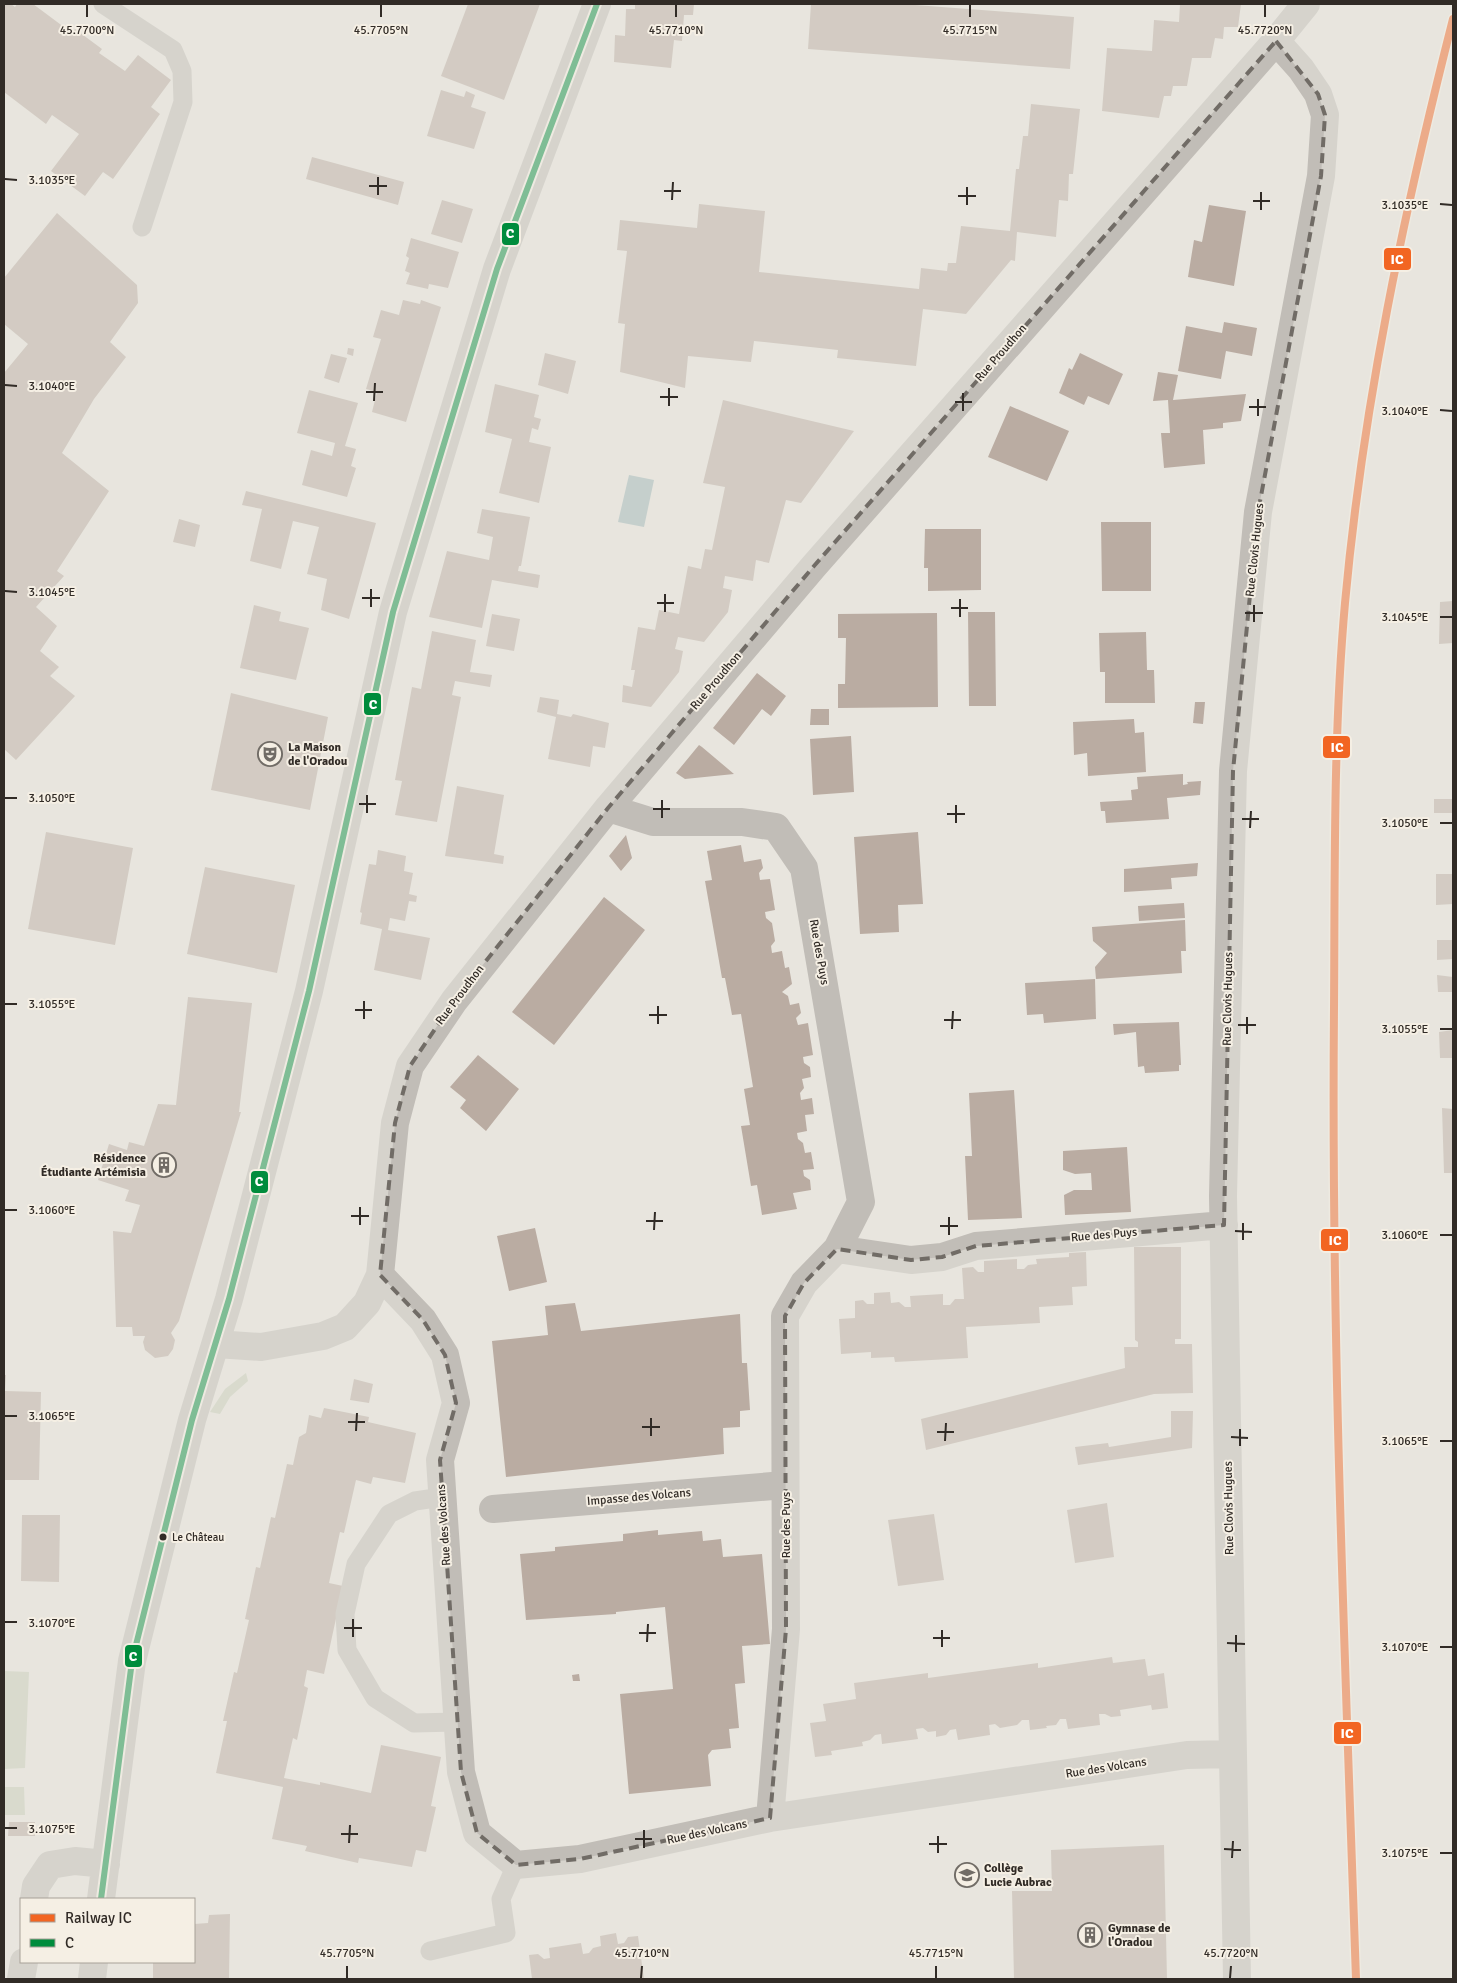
<svg xmlns="http://www.w3.org/2000/svg" width="1457" height="1983" font-family="Signika,sans-serif">
  <style>
    .green { fill: #c7cdb9 }
    .water { fill: #9cb4b7 }
    .building { fill: #baaca2 }
    .lines { fill: none; stroke-linecap: round; stroke-linejoin: round }
    .lane { stroke: #c1bdb7; stroke-width: 19 }
    .street { stroke: #c1bdb7; stroke-width: 28 }
    .bus-1-casing { stroke: #f5efe4; stroke-width: 10 }
    .bus-1 { stroke: #008c3c; stroke-width: 6 }
    .rail-1-casing { stroke: #f5efe4; stroke-width: 11 }
    .rail-1 { stroke: #f26522; stroke-width: 8 }
    .marked { fill: none; stroke: #716c66; stroke-width: 4; stroke-dasharray: 10 6; stroke-linejoin: round }
    .ticks { fill: none; stroke: #312b26; stroke-width: 2 }
    .bus-dot { fill: #312b26; stroke: #f5efe4; stroke-width: 2 }
    .labels { text-anchor: middle; dominant-baseline: central; stroke-width: 4; stroke-linejoin: round; paint-order: stroke }
    .bus-label { font-size: 11px; fill: #312b26; stroke: #f5efe4; text-anchor: start }
    .street-label { font-size: 12px; fill: #312b26; stroke: #f5efe4 }
    .poi-label { font-size: 12px; font-weight: bold; fill: #312b26; stroke: #f5efe4; text-anchor: start }
    .ticks-label { font-size: 12px; text-anchor: middle; fill: #312b26; stroke: #f5efe4; stroke-width: 4; stroke-linejoin: round; paint-order: stroke }
    .line-badge { stroke: #f5efe4; stroke-width: 2 }
    .badge-label { font-size: 14px; text-anchor: middle; font-weight: bold; fill: #fff }
  </style>
  <rect width="100%" height="100%" fill="#e8e5de"/>
  <!-- green -->
  <path class="green" d="M246 1373 248 1381 230 1397 220 1414 210 1412 225 1389Z
    M4 1671 29 1672 25 1768 4 1769Z
    M4 1787H24L25 1815H4Z"/>
  <!-- water -->
  <path class="water" d="M629 475 654 480 644 527 618 522Z"/>
  <!-- building -->
  <path class="building" d="M4 4H11L15 7 17 4H33L72 33 75 29 102 49 99 53 125 71 138 55 171 80 151 107 160 114 113 179 103 172 85 196 51 171 79 134 52 115 46 124 4 92Z
    M468 4H540L504 100 441 76Z
    M635 4H694L693 15H684L682 41 674 40 671 68 614 62 615 35 625 36 626 9H635Z
    M811 4H902L1074 17 1070 69 808 49Z
    M1180 4H1241L1238 27H1224L1223 39 1215 38 1211 58H1192L1187 86H1173L1171 96H1164L1159 118 1102 111 1107 48 1152 51 1154 20 1179 22Z
    M441 90 464 97 466 91 475 95 471 107 486 112 474 149 427 136Z
    M1031 104 1080 109 1073 174H1069L1068 201 1059 200 1056 237 1017 232 1015 261 1011 260 966 314 923 309 916 366 837 358 838 350 754 341 751 362 688 356 685 388 620 372 625 324 618 323 627 251 617 250 620 220 697 228 699 204 765 211 759 272 919 289 921 268 947 271 948 263H956L961 226 1010 231 1016 169H1019L1023 136H1028Z
    M312 157 404 182 398 205 306 179Z
    M442 200 473 209 462 243 431 234Z
    M1209 205 1246 211 1234 286 1188 277 1194 240 1202 242Z
    M57 213 137 285 138 303 110 342 126 357 94 399 62 453 109 491 57 571 64 576 36 607 57 626 40 651 59 667 50 676 75 696 16 760 4 749V373L28 344 4 324V278Z
    M411 238 459 252 448 288 429 284 428 289 406 284 410 273 405 271 409 258 406 256Z
    M403 300 420 304 421 300 441 307 406 422 372 412 377 392 366 389 381 339 373 337 381 310 399 315Z
    M1224 322 1257 328 1252 356 1226 351 1221 379 1178 371 1186 326 1222 333Z
    M348 348 354 349 353 356 347 354Z
    M545 353 576 361 568 394 538 385Z
    M1080 353 1123 374 1109 405 1088 396 1084 405 1059 393 1069 368 1072 370Z
    M331 354 347 358 339 383 324 378Z
    M1158 372 1178 375 1173 400 1246 394 1241 421 1223 423V428L1203 430 1205 464 1164 468 1161 433H1170L1168 400 1153 401Z
    M495 384 539 395 534 417 541 419 538 430 532 428 529 442 551 447 539 503 499 493 512 439 485 432Z
    M309 390 358 403 345 446 356 449 351 466 356 468 347 497 302 485 311 450 332 456 335 443 297 433Z
    M723 400 854 431 801 503 786 500 769 563 756 560 753 581 725 576 723 588 732 590 728 612 704 642 678 637 675 649 683 651 679 672 651 707 622 702 623 685 632 687 635 670H631L638 627 655 630 659 610 679 614 688 566 701 569 705 549 712 550 725 487 703 483Z
    M1010 406 1069 431 1047 481 988 457Z
    M246 491 376 523 349 619 321 610 327 579 307 574 319 527 293 521 281 569 250 561 262 509 242 505Z
    M482 509 530 517 521 566H519L518 571 540 575 538 588 492 580 482 628 429 617 447 551 489 560 493 537 477 533Z
    M179 519 200 525 195 547 173 542Z
    M1101 522H1151V591H1102Z
    M925 529H981V590L928 591V568H924Z
    M1453 601V643L1439 644 1440 602Z
    M254 605 281 612 279 621 309 628 296 680 240 668Z
    M968 612H995L996 706H969Z
    M937 613 938 707 838 708V684H845L846 638H838V614Z
    M492 614 520 619 514 651 486 646Z
    M432 631 476 640 470 672 492 675 490 687 455 681 452 695 461 697 437 822 395 815 402 781 395 780 412 687 421 689Z
    M1146 632 1147 670H1154L1155 703H1105V672H1100L1099 633Z
    M757 673 786 696 771 716 762 709 734 745 713 728Z
    M231 693 328 717 310 810 211 790Z
    M540 697 559 700 557 714 571 717 573 714 609 723 605 748 593 746 590 767 548 759 556 717 537 712Z
    M1195 702H1205L1203 724 1193 723Z
    M811 709H829V725H810Z
    M1134 719 1135 733 1144 732 1146 772 1088 776 1087 753 1074 755 1073 722Z
    M851 736 854 792 813 795 810 739Z
    M699 745 702 747 734 774 685 779 676 773Z
    M1183 774V785L1188 784 1187 782 1201 781 1200 795 1167 798 1169 819 1106 823 1105 811H1101L1100 802 1132 800 1131 790 1138 789 1137 777Z
    M457 786 504 795 494 854 504 856 503 864 445 856Z
    M1434 799H1453V813H1434Z
    M46 832 133 848 115 945 28 929Z
    M918 832 923 904 898 905 899 932 860 934 854 837Z
    M626 835 632 858 621 871 609 856Z
    M741 845 744 862 761 859 763 868 759 873 760 880 770 879 775 910 765 912 766 918 772 923 775 941 771 946 772 953 782 951 785 968 789 967 792 984 782 992 788 996 790 1005 799 1003 801 1013 796 1018 798 1025 808 1023 813 1055 803 1057 804 1063 810 1067 811 1077 802 1079 804 1088 800 1093 801 1100 812 1098 814 1114 805 1115 807 1131 797 1133 798 1139 803 1143 805 1153 811 1152 814 1169 803 1170 804 1176 810 1180 811 1190 793 1193 797 1209 762 1215 757 1185 751 1186 741 1126 750 1125 744 1089 753 1087 741 1014 732 1015 725 978H722L705 881 712 880 707 851Z
    M378 850 406 856 404 871 413 873 409 894 417 896 416 902 409 901 405 921 390 918 388 930 430 938 421 980 374 970 382 929 360 924 362 913 360 912 369 864 376 865Z
    M1198 863 1197 876 1171 878 1172 889 1124 892V869Z
    M205 867 295 885 277 973 187 954Z
    M1436 874H1453V904L1436 905Z
    M604 897 645 930 554 1045 512 1012Z
    M1184 903 1185 918 1139 921 1138 906Z
    M1185 920 1186 951H1181L1182 973 1096 979 1095 967 1107 953 1093 941 1092 927Z
    M1437 940H1453V959L1437 960Z
    M1437 975 1453 977V992H1438Z
    M1095 979 1096 1019 1044 1023 1043 1014 1027 1015 1025 983Z
    M188 997 252 1003 239 1112H241L179 1321 171 1333 175 1340 173 1349 168 1356 155 1358 145 1350 143 1342 145 1336H133L132 1327H116L113 1231 131 1233 140 1205 125 1201 129 1190 98 1180 109 1144 127 1150 129 1142 144 1146 158 1104 176 1105Z
    M1179 1022 1181 1065H1179V1071L1145 1073 1144 1066 1138 1067 1136 1032 1114 1035 1113 1024Z
    M1453 1030V1058H1440L1439 1032Z
    M478 1055 519 1089 486 1131 460 1108 466 1100 450 1087Z
    M1014 1090 1022 1218 968 1220 965 1156H972L969 1093Z
    M1442 1108 1453 1109V1173H1444Z
    M1127 1147 1131 1212 1065 1215 1064 1195 1074 1190H1092L1091 1173 1075 1174 1063 1170V1151Z
    M535 1228 547 1282 509 1291 497 1236Z
    M1134 1247H1181V1339H1175V1344H1192L1193 1393 1154 1394 926 1450 921 1419 1125 1368 1124 1347H1138V1342L1135 1340Z
    M1086 1252 1087 1286 1072 1287 1073 1305 1039 1307 1040 1323 966 1327 968 1358 895 1362 894 1357 871 1358V1352L841 1354 839 1319 855 1318V1301L863 1300 867 1304H874V1293L890 1292 891 1303 899 1302 905 1307H911L910 1296 943 1294V1305H950L955 1299H964L962 1268 973 1267 978 1272H984V1261L1017 1259V1269H1024L1028 1265 1037 1264 1036 1259 1069 1257V1253Z
    M575 1303 581 1331 740 1314 742 1363H747L750 1410 740 1411V1427L723 1428 724 1454 506 1477 492 1341 548 1335 545 1306Z
    M4 1375H6L5 1391 41 1392 39 1480H4Z
    M354 1379 373 1384 369 1403 350 1400Z
    M324 1408 369 1417 368 1422 416 1433 405 1483 373 1477 371 1484 356 1480 344 1533 340 1532 329 1583 343 1586 324 1674 307 1670 304 1686 308 1688 297 1740 293 1738 284 1778 320 1785V1782L371 1793 381 1745 441 1757 431 1806 436 1807 426 1852 416 1850 412 1867 359 1858 358 1863 305 1851 307 1846 272 1839 283 1787 216 1773 227 1721H223L234 1672 237 1673 249 1620 245 1619 256 1567 260 1568 271 1517 275 1518 287 1464 293 1465 299 1437 306 1433 309 1415 321 1418Z
    M1171 1411H1193L1192 1448 1078 1465 1075 1447 1108 1443 1109 1447 1171 1437Z
    M1107 1503 1114 1557 1075 1563 1067 1510Z
    M934 1514 944 1580 898 1586 888 1520Z
    M22 1515H60L59 1582 21 1581Z
    M658 1530V1535L702 1531 703 1541 721 1539 723 1557 762 1554 770 1644 742 1646 745 1683 735 1684 739 1728 729 1729 731 1748 712 1750 708 1755 711 1786 629 1794 620 1694 673 1689 665 1607 616 1612V1614L526 1620 520 1554 555 1551V1547L623 1541V1534Z
    M1112 1657 1113 1663 1145 1659 1148 1676 1164 1673 1168 1708 1152 1710 1151 1705 1120 1710 1121 1716 1111 1717 1105 1714H1099L1100 1725 1068 1729 1066 1719H1060L1056 1725 1046 1726 1047 1728 1030 1730 1029 1720H1022L1017 1725 1000 1728 995 1724 989 1725 990 1735 958 1740 956 1729 950 1730 946 1735 936 1737V1731L928 1732 923 1728 916 1729 918 1739 882 1744 881 1734 875 1735 870 1740 862 1742 863 1746 831 1751 832 1755 815 1757 810 1723 826 1721 823 1704 856 1699 854 1683 928 1673V1678L1038 1663V1668Z
    M579 1674 580 1681H573L572 1675Z
    M9 1822H35V1836H8Z
    M1164 1845 1167 1979H1014L1012 1891H1052L1051 1850Z
    M230 1914 229 1979H153V1962H194V1924L208 1923 209 1915Z
    M616 1933 618 1944 624 1943 628 1937 638 1936 644 1979H532L529 1955 538 1954 544 1959 550 1958 549 1948 581 1943 583 1954 589 1953 593 1948 601 1946 600 1936Z"/>
  <g class="lines">
    <!-- lane -->
    <path class="lane" d="M103 4 173 50 182 71 183 102 142 227
      M442 1497 415 1501 389 1514 356 1564 345 1614 347 1650 375 1698 414 1723 457 1722
      M430 1951 506 1933 501 1899 516 1865"/>
    <!-- street -->
    <path class="street" d="M608 808 653 822H742L776 827 804 868 861 1202 837 1249 804 1283 785 1316 786 1629 770 1818
      M837 1249 911 1260 942 1257 976 1246 1224 1225
      M380 1275 423 1320 445 1355 456 1403 440 1460 461 1772 477 1833 516 1865 580 1859 770 1818 1187 1755 1232 1754
      M216 1344 261 1347 323 1336 345 1327 367 1303 380 1275 395 1123 410 1066 454 1001 608 808 814 566 1276 41 1306 4
      M493 1509 785 1485
      M34 1899 36 1886 50 1865 75 1861 106 1864
      M101 1899 132 1661 192 1420 229 1299 309 991 393 612 497 269 597 4
      M21 1979 24 1962
      M92 1979 94 1962
      M1237 1979 1223 1196 1233 771 1258 512 1321 176 1325 115 1318 94 1301 69 1276 41"/>
    <defs>
      <path id="bus-1" d="M101 1899 132 1661 192 1420 229 1299 309 991 393 612 497 269 597 4"/>
    </defs>
    <!-- bus-1 casing -->
    <use href="#bus-1" class="bus-1-casing"/>
    <!-- bus-1 -->
    <use href="#bus-1" class="bus-1"/>
    <defs>
      <path id="rail-1" d="M1356 1979C1345 1656 1331 1332 1334 1009 1335 873 1333 738 1345 603 1363 405 1404 211 1453 19"/>
    </defs>
    <!-- rail-1 casing -->
    <use href="#rail-1" class="rail-1-casing"/>
    <!-- rail-1 -->
    <use href="#rail-1" class="rail-1"/>
  </g>
  <!-- marked area -->
  <path d="M0 0H1457V1983H0ZM1276 41 1318 94 1325 115 1321 176 1258 512 1233 771 1224 1225 976 1246 942 1257 911 1260 837 1249 804 1283 785 1316 786 1629 770 1818 580 1859 516 1865 477 1833 461 1772 440 1460 456 1403 445 1355 423 1320 380 1275 395 1123 410 1066 454 1001 608 808 814 566Z" fill="#e8e5de" fill-opacity=".55" fill-rule="evenodd"/>
  <path class="marked" d="M1276 41 1318 94 1325 115 1321 176 1258 512 1233 771 1224 1225 976 1246 942 1257 911 1260 837 1249 804 1283 785 1316 786 1629 770 1818 580 1859 516 1865 477 1833 461 1772 440 1460 456 1403 445 1355 423 1320 380 1275 395 1123 410 1066 454 1001 608 808 814 566Z"/>
  <!-- ticks -->
  <path class="ticks" d="M87 17V5M381 17V5M676 17V5M970 17V5M1265 17V5M5 179 17 180M369 186H387M664 191H681M378 195V177M958 196H976M672 200 673 182M1253 201H1270M1440 204 1452 205M967 205V187M1261 210V192M5 385 17 386M366 392H383M660 397H678M374 401 375 383M955 402H972M669 406V388M1249 407H1266M1440 410 1452 411M963 411V393M1258 416V399M5 591 17 592M362 598H380M657 603H674M371 607V589M951 608H968M665 612V594M1245 613H1263M960 617V599M1440 617H1452M1254 622V605M5 798H17M359 804H376M653 809H670M367 813V795M947 814H965M662 818V800M1242 819H1259M956 823V805M1440 823H1452M1250 828 1251 811M5 1004H17M355 1010H372M649 1015H667M364 1019V1001M944 1020H961M658 1024V1006M1238 1025H1256M952 1029 953 1011M1440 1029H1452M1247 1034V1017M5 1210H17M351 1216H369M646 1221H663M360 1225V1207M940 1226H958M654 1230 655 1212M1235 1231 1252 1232M949 1235V1217M1440 1235H1452M1243 1240V1223M5 1416H17M348 1422H365M642 1427H660M356 1431 357 1413M937 1432H954M651 1436V1418M1231 1437 1248 1438M945 1441 946 1423M1440 1441H1452M1240 1446V1429M5 1622H17M344 1628H362M639 1633H656M353 1637V1619M933 1638H950M647 1642 648 1624M1227 1643 1245 1644M942 1647V1630M1440 1647H1452M1236 1652V1635M5 1828H17M341 1834H358M635 1839H652M349 1843 350 1825M929 1844H947M644 1848V1830M1224 1849 1241 1850M938 1853V1836M1440 1853H1452M1232 1858 1233 1841M347 1978V1966M641 1978 642 1966M936 1978V1966M1230 1978 1231 1966"/>
  <!-- icons -->
  <defs>
    <symbol id="theatre-ring" viewBox="-11 -11 22 22"><circle r="9.5" fill="#f5efe4" stroke="#716c66" stroke-width="1.5"/><path d="M-5-5.5Q0-4 5-5.5V0Q5 5 0 6Q-5 5-5 0ZM-3.3-2.5H-1v1.5H-3.3ZM1-2.5H3.3v1.5H1ZM-2.8 1Q0 5.5 2.8 1Z" fill="#716c66"/></symbol>
    <symbol id="building-ring" viewBox="-11 -11 22 22"><circle r="9.5" fill="#f5efe4" stroke="#716c66" stroke-width="1.5"/><path d="M-4-6H4V6H1V3H-1V6H-4ZM-2.5-4.3h1.7v1.8h-1.7ZM.8-4.3h1.7v1.8H.8ZM-2.5-1h1.7V.8h-1.7ZM.8-1h1.7V.8H.8Z" fill="#716c66"/></symbol>
    <symbol id="school-ring" viewBox="-11 -11 22 22"><circle r="9.5" fill="#f5efe4" stroke="#716c66" stroke-width="1.5"/><path d="M0-5L7-2L0 1L-7-2ZM-4 1L0 2.5L4 1V4Q0 6-4 4Z" fill="#716c66"/></symbol>
  </defs>
  <g fill-rule="evenodd">
    <use href="#theatre-ring" x="256" y="740" width="28" height="28"/>
    <use href="#building-ring" x="150" y="1151" width="28" height="28"/>
    <use href="#school-ring" x="953" y="1861" width="28" height="28"/>
    <use href="#building-ring" x="1076" y="1921" width="28" height="28"/>
  </g>
  <!-- markers -->
  <circle class="bus-dot" cx="163" cy="1537" r="4.5"/>
  <g class="labels">
    <!-- bus labels -->
    <g class="bus-label">
      <text x="172" y="1537">Le Château</text>
    </g>
    <!-- street labels -->
    <g class="street-label">
      <text transform="translate(1001 353) rotate(-49)">Rue Proudhon</text>
      <text transform="translate(1255 550) rotate(-84)">Rue Clovis Hugues</text>
      <text transform="translate(716 681) rotate(-50)">Rue Proudhon</text>
      <text transform="translate(819 952) rotate(80)">Rue des Puys</text>
      <text transform="translate(460 995) rotate(-53)">Rue Proudhon</text>
      <text transform="translate(1228 999) rotate(-89)">Rue Clovis Hugues</text>
      <text transform="translate(1104 1235) rotate(-5)">Rue des Puys</text>
      <text transform="translate(639 1497) rotate(-5)">Impasse des Volcans</text>
      <text transform="translate(1229 1508) rotate(-91)">Rue Clovis Hugues</text>
      <text transform="translate(444 1525) rotate(-94)">Rue des Volcans</text>
      <text transform="translate(786 1525) rotate(-90)">Rue des Puys</text>
      <text transform="translate(1106 1768) rotate(-9)">Rue des Volcans</text>
      <text transform="translate(707 1832) rotate(-12)">Rue des Volcans</text>
    </g>
    <!-- poi labels -->
    <g class="poi-label">
      <text x="288" y="747">La Maison<tspan x="288" dy="14">de l'Oradou</tspan></text>
      <text x="146" y="1158" text-anchor="end">Résidence<tspan x="146" dy="14">Étudiante Artémisia</tspan></text>
      <text x="984" y="1868">Collège<tspan x="984" dy="14">Lucie Aubrac</tspan></text>
      <text x="1108" y="1928">Gymnase de<tspan x="1108" dy="14">l'Oradou</tspan></text>
    </g>
  </g>
  <g class="ticks-label">
    <text x="87" y="34">45.7700°N</text>
    <text x="381" y="34">45.7705°N</text>
    <text x="676" y="34">45.7710°N</text>
    <text x="970" y="34">45.7715°N</text>
    <text x="1265" y="34">45.7720°N</text>
    <text x="52" y="184">3.1035°E</text>
    <text x="1405" y="209">3.1035°E</text>
    <text x="52" y="390">3.1040°E</text>
    <text x="1405" y="415">3.1040°E</text>
    <text x="52" y="596">3.1045°E</text>
    <text x="1405" y="621">3.1045°E</text>
    <text x="52" y="802">3.1050°E</text>
    <text x="1405" y="827">3.1050°E</text>
    <text x="52" y="1008">3.1055°E</text>
    <text x="1405" y="1033">3.1055°E</text>
    <text x="52" y="1214">3.1060°E</text>
    <text x="1405" y="1239">3.1060°E</text>
    <text x="52" y="1420">3.1065°E</text>
    <text x="1405" y="1445">3.1065°E</text>
    <text x="52" y="1627">3.1070°E</text>
    <text x="1405" y="1651">3.1070°E</text>
    <text x="52" y="1833">3.1075°E</text>
    <text x="1405" y="1857">3.1075°E</text>
    <text x="347" y="1957">45.7705°N</text>
    <text x="642" y="1957">45.7710°N</text>
    <text x="936" y="1957">45.7715°N</text>
    <text x="1231" y="1957">45.7720°N</text>
  </g>
  <g class="line-badge">
    <rect x="501" y="222" width="19" height="24" rx="5" fill="#008c3c"/>
    <rect x="1383" y="247" width="29" height="24" rx="5" fill="#f26522"/>
    <rect x="363" y="692" width="19" height="24" rx="5" fill="#008c3c"/>
    <rect x="1322" y="735" width="29" height="24" rx="5" fill="#f26522"/>
    <rect x="250" y="1170" width="19" height="24" rx="5" fill="#008c3c"/>
    <rect x="1320" y="1228" width="29" height="24" rx="5" fill="#f26522"/>
    <rect x="124" y="1644" width="19" height="24" rx="5" fill="#008c3c"/>
    <rect x="1333" y="1721" width="29" height="24" rx="5" fill="#f26522"/>
  </g>
  <g class="badge-label">
    <text x="510" y="238">C</text>
    <text x="1397" y="264">IC</text>
    <text x="373" y="709">C</text>
    <text x="1337" y="752">IC</text>
    <text x="259" y="1186">C</text>
    <text x="1335" y="1245">IC</text>
    <text x="133" y="1661">C</text>
    <text x="1347" y="1738">IC</text>
  </g>
  <!-- border -->
  <rect width="1457" height="1983" fill="none" stroke="#312b26" stroke-width="10"/>
  <!-- legend -->
  <rect x="20" y="1898" width="175" height="65" fill="#f5efe4" stroke="#a7a198"/>
  <rect x="30" y="1914" width="25" height="8" fill="#f26522" stroke="#a7a198"/>
  <text x="65" y="1923" font-size="15" fill="#312b26">Railway IC</text>
  <rect x="30" y="1939" width="25" height="8" fill="#008c3c" stroke="#a7a198"/>
  <text x="65" y="1948" font-size="15" fill="#312b26">C</text>
</svg>
